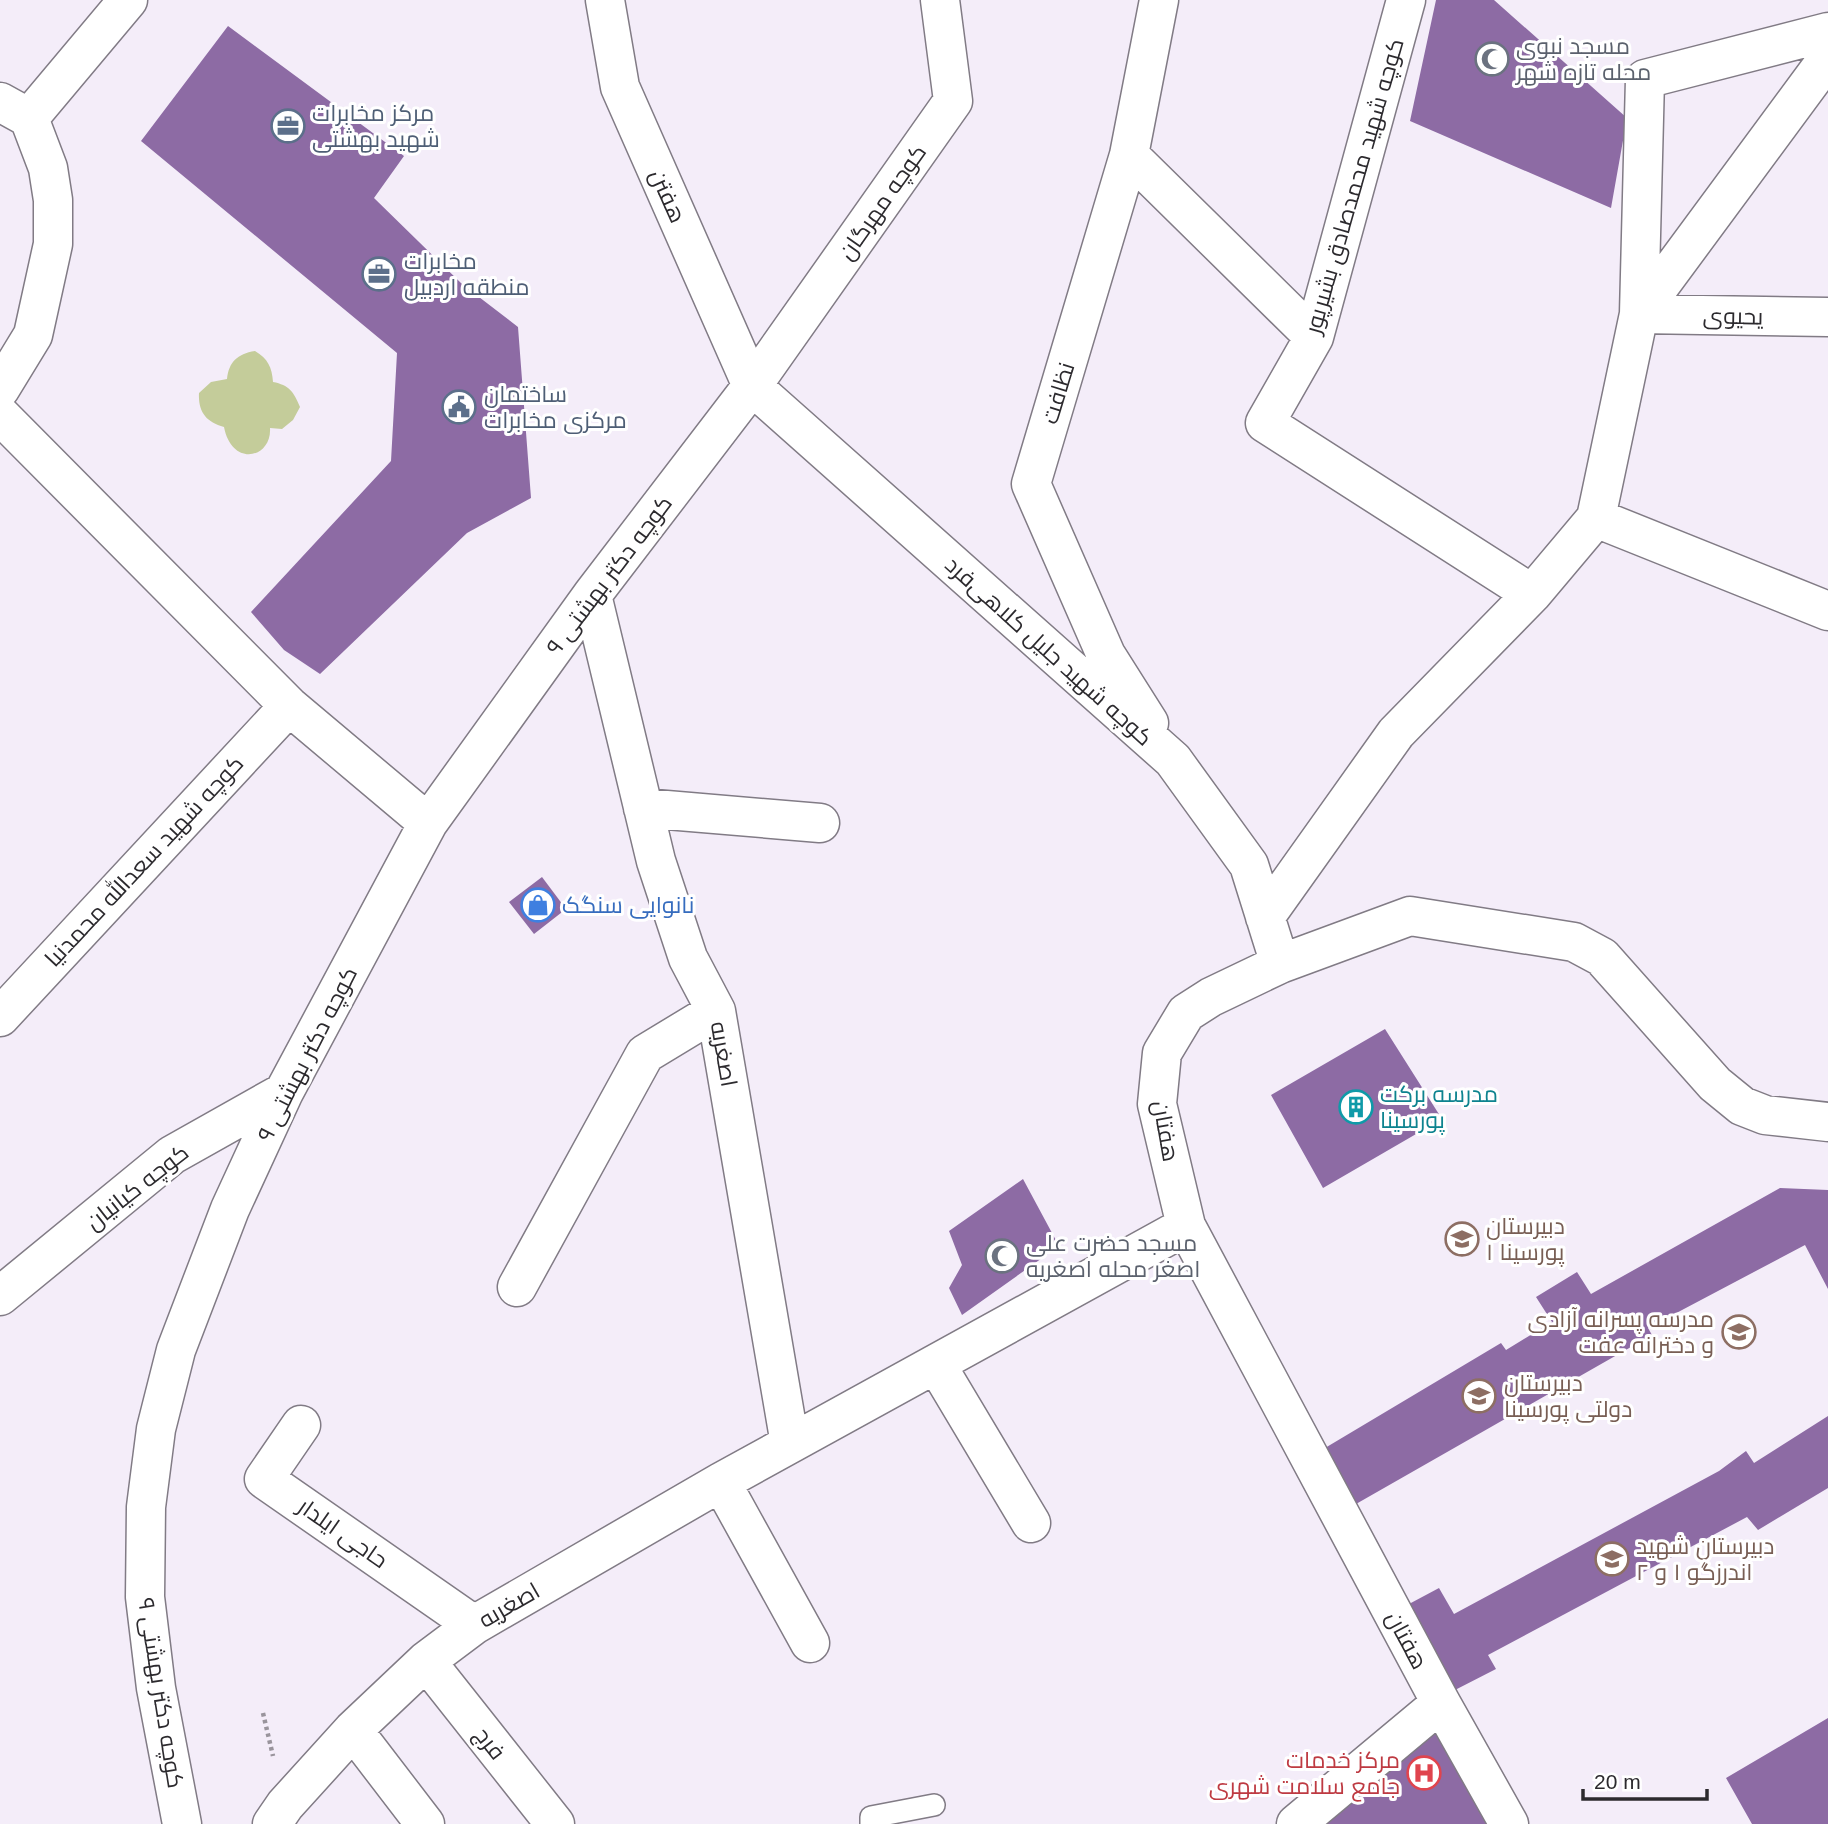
<svg xmlns="http://www.w3.org/2000/svg" width="1828" height="1824" font-family="Arial,Cairo,sans-serif">
  <style>
    .green { fill: #c4cc9a }
    .building { fill: #8d6ba4 }
    .lines { fill: none; stroke-linecap: round; stroke-linejoin: round }
    .lane-casing { stroke: #817b85; stroke-width: 24 }
    .street-casing { stroke: #817b85; stroke-width: 41 }
    .secondary-casing { stroke: #817b85; stroke-width: 41 }
    .path { stroke: #99949c; stroke-width: 4.5; stroke-dasharray: 3.5 3.5; stroke-linecap: butt }
    .lane { stroke: #fff; stroke-width: 21 }
    .street { stroke: #fff; stroke-width: 38 }
    .secondary { stroke: #fff; stroke-width: 38 }
    .labels { text-anchor: middle; dominant-baseline: central; stroke-width: 6; stroke-linejoin: round; paint-order: stroke }
    .worship-label { font-size: 23px; fill: #5b616d; stroke: #fff; text-anchor: start }
    .service-label { font-size: 23px; fill: #4e5e75; stroke: #fff; text-anchor: start }
    .street-label { font-size: 23px; fill: #2c2a2e; stroke: #fff }
    .shop-label { font-size: 23px; fill: #366cbe; stroke: #fff; text-anchor: start }
    .culture-label { font-size: 23px; fill: #0d838f; stroke: #fff; text-anchor: start }
    .education-label { font-size: 23px; fill: #785e54; stroke: #fff; text-anchor: start }
    .health-label { font-size: 23px; fill: #be3a42; stroke: #fff; text-anchor: end }
  </style>
  <rect width="100%" height="100%" fill="#f4edf9"/>
  <!-- green -->
  <path class="green" d="M255 351C268 359 272 367 273 382 289 385 294 392 300 407L293 420 282 429 270 428C272 458 232 468 224 427 206 422 198 412 199 393L211 382 227 379C229 362 237 354 255 351Z"/>
  <!-- building -->
  <path class="building" d="M1436 0H1494L1627 118 1611 208 1410 121Z
    M228 26 404 156 374 198 462 284 518 327 531 498 467 533 320 674 284 650 251 612 391 461 397 353 141 141Z
    M542 877 566 909 534 934 509 902Z
    M1385 1029 1442 1119 1323 1188 1271 1095Z
    M1023 1179 1059 1246 962 1315 949 1288 962 1265 949 1231Z
    M1780 1188 1828 1190V1289L1805 1245 1648 1328 1652 1335 1356 1504 1325 1448 1501 1343 1506 1350 1552 1322 1536 1297 1577 1272 1591 1294Z
    M1828 1416V1488L1758 1530 1747 1517 1488 1655 1496 1669 1455 1690 1409 1604 1439 1588 1454 1614 1719 1471 1746 1451 1754 1463Z
    M1828 1718V1824H1752L1726 1778Z
    M1439 1722 1499 1824H1320Z"/>
  <g class="lines">
    <defs>
      <path id="lane" d="M871 1824V1817L934 1805"/>
      <path id="street" d="M605 0 620 87 752 386 1173 760 1249 865 1280 964
        M1406 0 1314 337 1265 423 1532 594
        M1129 155 1314 337
        M1639 314 1828 58
        M1639 314 1828 317
        M0 415 289 706 428 823
        M1596 518 1828 611
        M592 595 656 861 688 958 716 1011 790 1444
        M1149 723 1106 655 1031 484 1129 155 1159 0
        M643 808 820 823
        M1265 917 1396 733 1532 594 1596 518 1639 314 1645 79 1828 32
        M0 1017 289 706
        M517 1287 645 1054 716 1011
        M0 1296 172 1155 284 1092
        M936 1364 1031 1523
        M301 1425 264 1479 474 1625
        M721 1482 810 1643
        M426 1661 555 1824
        M353 1730 425 1824
        M182 1824 156 1688 145 1597 146 1507 156 1429 176 1350 230 1209 284 1092 428 823 592 595 752 386 953 101 940 0
        M272 1824 285 1805 353 1730 426 1661 474 1625 721 1482 1186 1226
        M1296 1824 1441 1703
        M1509 1824 1441 1703 1186 1226 1157 1104 1162 1053 1186 1013 1211 997 1280 964 1410 916 1574 942 1602 957 1715 1084 1742 1106 1765 1115 1828 1122"/>
      <path id="secondary" d="M0 102 29 118 48 168 53 200V244L33 335 0 389
        M29 118 128 0"/>
    </defs>
    <!-- lane casing -->
    <use href="#lane" class="lane-casing"/>
    <!-- street casing -->
    <use href="#street" class="street-casing"/>
    <!-- secondary casing -->
    <use href="#secondary" class="secondary-casing"/>
    <!-- path -->
    <path class="path" d="M263 1713 273 1756"/>
    <!-- lane -->
    <use href="#lane" class="lane"/>
    <!-- street -->
    <use href="#street" class="street"/>
    <!-- secondary -->
    <use href="#secondary" class="secondary"/>
  </g>
  <!-- icons -->
  <defs>
    <symbol id="mosque-ring" viewBox="-11 -11 22 22"><circle r="9.5" fill="#fff" stroke="#6b7280" stroke-width="1.5"/><path d="M3.5-4.9A6 6 0 1 0 3.5 4.9A5 5 0 1 1 3.5-4.9Z" fill="#6b7280"/></symbol>
    <symbol id="office-ring" viewBox="-11 -11 22 22"><circle r="9.5" fill="#fff" stroke="#5c6f8a" stroke-width="1.5"/><path d="M-6-3h4V-5.5h4V-3h4V5H-6ZM-1-4.5V-3h2v-1.5ZM-6 0V1H6V0Z" fill="#5c6f8a"/></symbol>
    <symbol id="civic-ring" viewBox="-11 -11 22 22"><circle r="9.5" fill="#fff" stroke="#5c6f8a" stroke-width="1.5"/><path d="M-.6-6.5H3V-4.5H.6V-3L4-1V1h2V6H-6V1h2V-1L-.6-3ZM-1.2 2.5V6h2.4V2.5Z" fill="#5c6f8a"/></symbol>
    <symbol id="shop-ring" viewBox="-11 -11 22 22"><circle r="9.5" fill="#fff" stroke="#3f7fe0" stroke-width="1.5"/><path d="M-5-2.5h2.3a2.7 3.5 0 0 1 5.4 0H5L5.5 6h-11ZM-1.5-2.5h3a1.5 2.3 0 0 0-3 0Z" fill="#3f7fe0"/></symbol>
    <symbol id="building-ring" viewBox="-11 -11 22 22"><circle r="9.5" fill="#fff" stroke="#0f9aa8" stroke-width="1.5"/><path d="M-4-6H4V6H1V3H-1V6H-4ZM-2.5-4.3h1.7v1.8h-1.7ZM.8-4.3h1.7v1.8H.8ZM-2.5-1h1.7V.8h-1.7ZM.8-1h1.7V.8H.8Z" fill="#0f9aa8"/></symbol>
    <symbol id="school-ring" viewBox="-11 -11 22 22"><circle r="9.5" fill="#fff" stroke="#8d6e63" stroke-width="1.5"/><path d="M0-5L7-2L0 1L-7-2ZM-4 1L0 2.5L4 1V4Q0 6-4 4Z" fill="#8d6e63"/></symbol>
    <symbol id="hospital-ring" viewBox="-11 -11 22 22"><circle r="9.5" fill="#fff" stroke="#e0444e" stroke-width="1.5"/><path d="M-5-5h3v3.5h4V-5h3V5h-3V1.5h-4V5h-3Z" fill="#e0444e"/></symbol>
  </defs>
  <g fill-rule="evenodd">
    <use href="#mosque-ring" x="1473" y="40" width="38" height="38"/>
    <use href="#office-ring" x="269" y="107" width="38" height="38"/>
    <use href="#office-ring" x="360" y="255" width="38" height="38"/>
    <use href="#civic-ring" x="440" y="388" width="38" height="38"/>
    <use href="#shop-ring" x="519" y="886" width="38" height="38"/>
    <use href="#building-ring" x="1337" y="1088" width="38" height="38"/>
    <use href="#school-ring" x="1443" y="1220" width="38" height="38"/>
    <use href="#mosque-ring" x="983" y="1237" width="38" height="38"/>
    <use href="#school-ring" x="1720" y="1313" width="38" height="38"/>
    <use href="#school-ring" x="1460" y="1377" width="38" height="38"/>
    <use href="#school-ring" x="1593" y="1540" width="38" height="38"/>
    <use href="#hospital-ring" x="1405" y="1754" width="38" height="38"/>
  </g>
  <g class="labels">
    <!-- worship labels -->
    <g class="worship-label">
      <text x="1516" y="46">مسجد نبوی<tspan x="1516" dy="26">محله تازه شهر</tspan></text>
      <text x="1026" y="1243">مسجد حضرت علی<tspan x="1026" dy="26">اصغر محله اصغریه</tspan></text>
    </g>
    <!-- service labels -->
    <g class="service-label">
      <text x="312" y="113">مرکز مخابرات<tspan x="312" dy="26">شهید بهشتی</tspan></text>
      <text x="404" y="261">مخابرات<tspan x="404" dy="26">منطقه اردبیل</tspan></text>
      <text x="484" y="394">ساختمان<tspan x="484" dy="26">مرکزی مخابرات</tspan></text>
    </g>
    <!-- street labels -->
    <g class="street-label">
      <text transform="translate(1354 186) rotate(-74)">کوچه شهید محمدصادق بشیرپور</text>
      <text transform="translate(668 196) rotate(66)">هفتن</text>
      <text transform="translate(882 202) rotate(-55)">کوچه مهرگان</text>
      <text transform="translate(1733 316) rotate(1)">یحیوی</text>
      <text transform="translate(1058 393) rotate(-73)">نظافت</text>
      <text transform="translate(609 575) rotate(-53)">کوچه دکتر بهشتی ۹</text>
      <text transform="translate(1049 651) rotate(42)">کوچه شهید جلیل کلاهی‌فرد</text>
      <text transform="translate(144 861) rotate(-47)">کوچه شهید سعدالله محمدنیا</text>
      <text transform="translate(307 1054) rotate(-63)">کوچه دکتر بهشتی ۹</text>
      <text transform="translate(724 1054) rotate(80)">اصغریه</text>
      <text transform="translate(1166 1131) rotate(80)">هفتان</text>
      <text transform="translate(137 1187) rotate(-38)">کوچه کیانیان</text>
      <text transform="translate(343 1533) rotate(35)">حاجی ایلدار</text>
      <text transform="translate(509 1605) rotate(-30)">اصغریه</text>
      <text transform="translate(1407 1640) rotate(62)">هفتان</text>
      <text transform="translate(161 1693) rotate(81)">کوچه دکتر بهشتی ۹</text>
      <text transform="translate(490 1743) rotate(52)">فرج</text>
    </g>
    <!-- shop labels -->
    <g class="shop-label">
      <text x="562" y="905">نانوایی سنگک</text>
    </g>
    <!-- culture labels -->
    <g class="culture-label">
      <text x="1380" y="1094">مدرسه برکت<tspan x="1380" dy="26">پورسینا</tspan></text>
    </g>
    <!-- education labels -->
    <g class="education-label">
      <text x="1486" y="1226">دبیرستان<tspan x="1486" dy="26">پورسینا ۱</tspan></text>
      <text x="1714" y="1319" text-anchor="end">مدرسه پسرانه آزادی<tspan x="1714" dy="26">و دخترانه عفت</tspan></text>
      <text x="1504" y="1383">دبیرستان<tspan x="1504" dy="26">دولتی پورسینا</tspan></text>
      <text x="1636" y="1546">دبیرستان شهید<tspan x="1636" dy="26">اندرزگو ۱ و ۲</tspan></text>
    </g>
    <!-- health labels -->
    <g class="health-label">
      <text x="1400" y="1760">مرکز خدمات<tspan x="1400" dy="26">جامع سلامت شهری</tspan></text>
    </g>
  </g>
  <!-- scale -->
  <path d="M1583 1789v10h124v-10" fill="none" stroke="#2c2a2e" stroke-width="3.5"/>
  <text x="1594" y="1789" font-size="21" fill="#2c2a2e" stroke="#ffffff" stroke-width="5" paint-order="stroke">20 m</text>
</svg>
